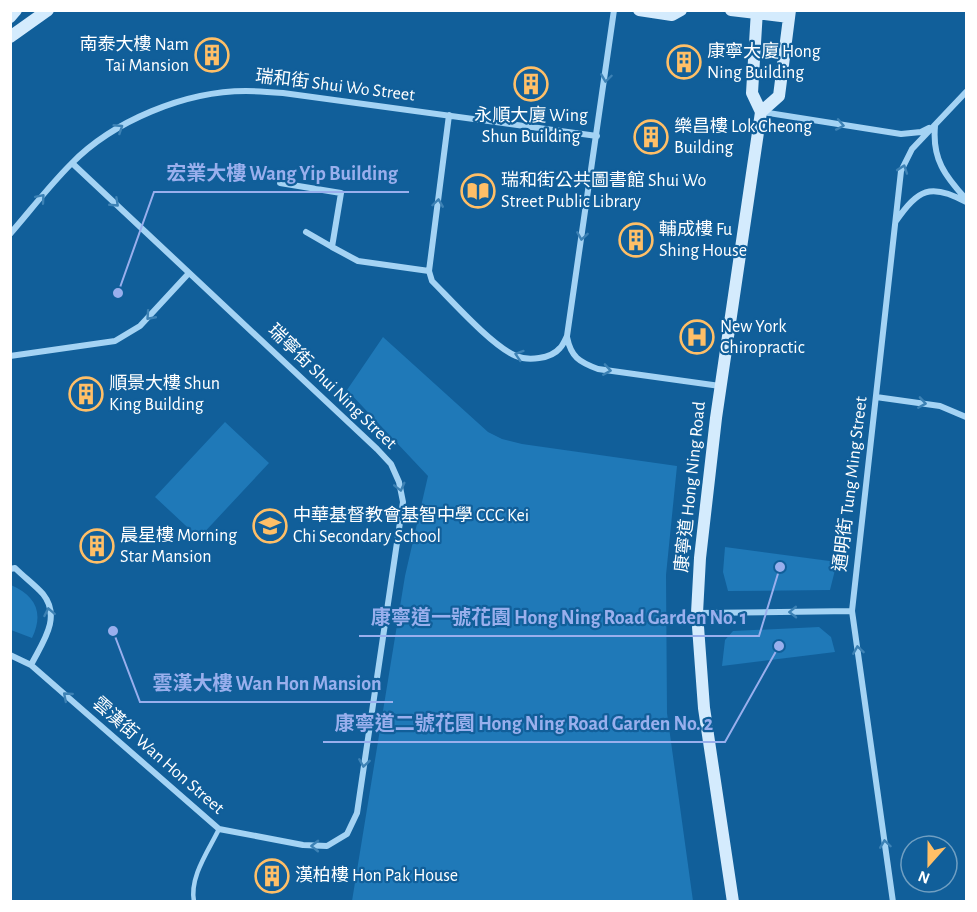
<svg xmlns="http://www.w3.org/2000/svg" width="977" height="912" font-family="'Alegreya Sans','Noto Sans TC',sans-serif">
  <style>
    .green { fill: #1f79b8 }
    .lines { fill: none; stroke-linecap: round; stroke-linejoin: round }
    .lane { stroke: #a4d3f4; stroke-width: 4.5 }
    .street { stroke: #a4d3f4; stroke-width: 6 }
    .secondary { stroke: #d4ebfd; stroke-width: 12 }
    .oneway { stroke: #3d82b5 }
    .labels { text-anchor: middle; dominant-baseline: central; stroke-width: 4.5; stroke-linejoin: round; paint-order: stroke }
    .poi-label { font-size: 18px; fill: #fff; stroke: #115f9a; text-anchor: start }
    .street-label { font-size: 18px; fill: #fff; stroke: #115f9a }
    .leader { fill: none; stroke: #99afed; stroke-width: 2 }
    .callout-dot { fill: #99afed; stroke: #115f9a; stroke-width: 2 }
    .callout-label { font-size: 20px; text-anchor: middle; font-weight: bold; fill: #99afed; stroke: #115f9a; stroke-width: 4.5; stroke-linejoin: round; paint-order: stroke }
  </style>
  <rect width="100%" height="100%" fill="#115f9a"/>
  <!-- green -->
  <path class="green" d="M383 337 488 432 502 439 522 444 677 466 666 575 667 713 693 901H352L405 576 428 476 347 390Z
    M225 422 269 463 199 538 155 497Z
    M725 547 837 562 830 590 728 591 723 572Z
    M11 585C36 596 44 613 32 638L11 630Z
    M819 627 831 637 835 652 722 666 725 640 733 631Z"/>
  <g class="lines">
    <!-- lane -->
    <path class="lane" d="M194 902C189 877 209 850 219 829"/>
    <!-- street -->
    <path class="street" d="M762 112 901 134 921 132 929 128
      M449 115 429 271 432 281C452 301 492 346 516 356 528 361 551 359 560 348 563 345 565 340 567 336L614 10
      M935 126C932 159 945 176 966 199
      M280 183 341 193 332 247 358 261 429 271
      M896 221C918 190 930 182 966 202
      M306 232 332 247
      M10 234C30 211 49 186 71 164 113 121 185 91 246 91 258 91 271 92 283 93L597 136
      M567 337C571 357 579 362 598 369L720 386
      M10 356 115 341 140 326 189 273
      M876 397 940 406 966 417
      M10 569 15 568C24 577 35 585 43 594 62 618 42 643 31 665
      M697 613 852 611
      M10 655 31 665 219 829 303 845 327 846 347 834 357 813 403 502 399 482 391 464 377 449 72 163
      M893 902 852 611 901 171 912 149 966 92"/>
    <!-- secondary -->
    <path class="secondary" d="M639 10 672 15 681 10
      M731 10 789 17
      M10 17 16 10
      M10 37 48 10
      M761 112 779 96 790 10
      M733 902 704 708 697 613 700 558 716 418 761 112 752 93 757 10"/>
  </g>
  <!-- one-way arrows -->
  <defs><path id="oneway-chevron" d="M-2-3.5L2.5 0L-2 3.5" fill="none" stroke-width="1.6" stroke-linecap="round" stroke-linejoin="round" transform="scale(1.5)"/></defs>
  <g class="oneway">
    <use href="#oneway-chevron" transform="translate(606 78) rotate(98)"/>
    <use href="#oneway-chevron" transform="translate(840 125) rotate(11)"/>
    <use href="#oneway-chevron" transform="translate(119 128) rotate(-33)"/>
    <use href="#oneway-chevron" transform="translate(903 169) rotate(-71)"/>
    <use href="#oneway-chevron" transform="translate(41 198) rotate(-49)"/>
    <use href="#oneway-chevron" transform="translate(115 203) rotate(43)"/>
    <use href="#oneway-chevron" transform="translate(438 203) rotate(-82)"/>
    <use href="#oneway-chevron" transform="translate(582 236) rotate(99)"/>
    <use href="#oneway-chevron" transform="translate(150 316) rotate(132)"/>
    <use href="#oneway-chevron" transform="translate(519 355) rotate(-162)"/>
    <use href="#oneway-chevron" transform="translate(607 370) rotate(9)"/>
    <use href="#oneway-chevron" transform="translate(922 403) rotate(9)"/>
    <use href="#oneway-chevron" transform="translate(400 487) rotate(76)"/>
    <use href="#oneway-chevron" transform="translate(49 612) rotate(-101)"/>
    <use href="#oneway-chevron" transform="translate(793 612) rotate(179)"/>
    <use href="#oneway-chevron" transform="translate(858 650) rotate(-99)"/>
    <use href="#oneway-chevron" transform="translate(67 696) rotate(-139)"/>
    <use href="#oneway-chevron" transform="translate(364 763) rotate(99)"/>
    <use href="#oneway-chevron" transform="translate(885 844) rotate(-98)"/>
    <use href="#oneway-chevron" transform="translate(315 846) rotate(-179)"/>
  </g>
  <!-- icons -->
  <defs>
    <symbol id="building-ring" viewBox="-11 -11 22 22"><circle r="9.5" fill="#115f9a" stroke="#ffbf67" stroke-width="1.5"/><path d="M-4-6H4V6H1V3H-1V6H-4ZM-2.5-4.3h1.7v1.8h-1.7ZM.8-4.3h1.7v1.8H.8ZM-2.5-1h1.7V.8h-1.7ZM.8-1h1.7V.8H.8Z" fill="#ffbf67"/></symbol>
    <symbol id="library-ring" viewBox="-11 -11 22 22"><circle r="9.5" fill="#115f9a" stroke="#ffbf67" stroke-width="1.5"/><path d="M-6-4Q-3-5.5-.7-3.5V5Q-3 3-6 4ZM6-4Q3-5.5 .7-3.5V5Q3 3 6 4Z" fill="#ffbf67"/></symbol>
    <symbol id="hospital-ring" viewBox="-11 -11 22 22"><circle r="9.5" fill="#115f9a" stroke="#ffbf67" stroke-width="1.5"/><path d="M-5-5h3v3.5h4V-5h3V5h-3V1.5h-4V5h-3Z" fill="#ffbf67"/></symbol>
    <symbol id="school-ring" viewBox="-11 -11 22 22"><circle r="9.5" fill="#115f9a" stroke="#ffbf67" stroke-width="1.5"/><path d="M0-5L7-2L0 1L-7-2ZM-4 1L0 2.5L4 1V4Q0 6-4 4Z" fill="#ffbf67"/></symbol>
  </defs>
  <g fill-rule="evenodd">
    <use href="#building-ring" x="193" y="36" width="38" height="38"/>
    <use href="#building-ring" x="665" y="43" width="38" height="38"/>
    <use href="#building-ring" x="512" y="65" width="38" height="38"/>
    <use href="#building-ring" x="632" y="118" width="38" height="38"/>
    <use href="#library-ring" x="459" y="172" width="38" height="38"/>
    <use href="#building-ring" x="617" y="221" width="38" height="38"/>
    <use href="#hospital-ring" x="678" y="318" width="38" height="38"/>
    <use href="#building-ring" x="67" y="375" width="38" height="38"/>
    <use href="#school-ring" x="251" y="507" width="38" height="38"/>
    <use href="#building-ring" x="78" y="527" width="38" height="38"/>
    <use href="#building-ring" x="253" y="857" width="38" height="38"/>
  </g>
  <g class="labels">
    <!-- poi labels -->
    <g class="poi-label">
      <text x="189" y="45" text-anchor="end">南泰大樓 Nam<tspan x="189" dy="21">Tai Mansion</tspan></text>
      <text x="707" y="52">康寧大廈 Hong<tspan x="707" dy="21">Ning Building</tspan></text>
      <text x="531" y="116" text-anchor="middle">永順大廈 Wing<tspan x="531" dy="21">Shun Building</tspan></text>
      <text x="674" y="127">樂昌樓 Lok Cheong<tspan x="674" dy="21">Building</tspan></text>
      <text x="501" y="181">瑞和街公共圖書館 Shui Wo<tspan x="501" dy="21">Street Public Library</tspan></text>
      <text x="659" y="230">輔成樓 Fu<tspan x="659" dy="21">Shing House</tspan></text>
      <text x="720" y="327">New York<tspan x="720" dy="21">Chiropractic</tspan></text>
      <text x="109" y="384">順景大樓 Shun<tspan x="109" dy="21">King Building</tspan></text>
      <text x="293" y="516">中華基督教會基智中學 CCC Kei<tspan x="293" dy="21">Chi Secondary School</tspan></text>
      <text x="120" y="536">晨星樓 Morning<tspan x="120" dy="21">Star Mansion</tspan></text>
      <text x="295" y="876">漢柏樓 Hon Pak House</text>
    </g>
    <!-- street labels -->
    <g class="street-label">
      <text transform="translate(335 86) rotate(7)">瑞和街 Shui Wo Street</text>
      <text transform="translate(332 387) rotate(44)">瑞寧街 Shui Ning Street</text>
      <text transform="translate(851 484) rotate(-83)">通明街 Tung Ming Street</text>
      <text transform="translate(691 487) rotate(-84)">康寧道 Hong Ning Road</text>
      <text transform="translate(158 756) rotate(41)">雲漢街 Wan Hon Street</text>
    </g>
  </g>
  <!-- callouts -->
  <path class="leader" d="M118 293L154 192H409M780 567L759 636H359M113 631L140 702H393M779 646L725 742H323"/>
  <g class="callout-dot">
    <circle cx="118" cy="293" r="6"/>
    <circle cx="780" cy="567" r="6"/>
    <circle cx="113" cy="631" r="6"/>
    <circle cx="779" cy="646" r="6"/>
  </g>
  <g class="callout-label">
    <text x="282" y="180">宏業大樓 Wang Yip Building</text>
    <text x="559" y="624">康寧道一號花園 Hong Ning Road Garden No. 1</text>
    <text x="267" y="690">雲漢大樓 Wan Hon Mansion</text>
    <text x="524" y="730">康寧道二號花園 Hong Ning Road Garden No. 2</text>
  </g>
  <!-- border -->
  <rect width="977" height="912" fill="none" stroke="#ffffff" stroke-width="24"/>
  <!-- north arrow -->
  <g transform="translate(929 864) rotate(201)"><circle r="28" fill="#115f9a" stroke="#709fc2" stroke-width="1.5"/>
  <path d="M0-4.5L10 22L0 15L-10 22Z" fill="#ffbf67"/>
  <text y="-9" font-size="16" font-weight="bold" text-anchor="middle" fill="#ffffff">N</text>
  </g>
</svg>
